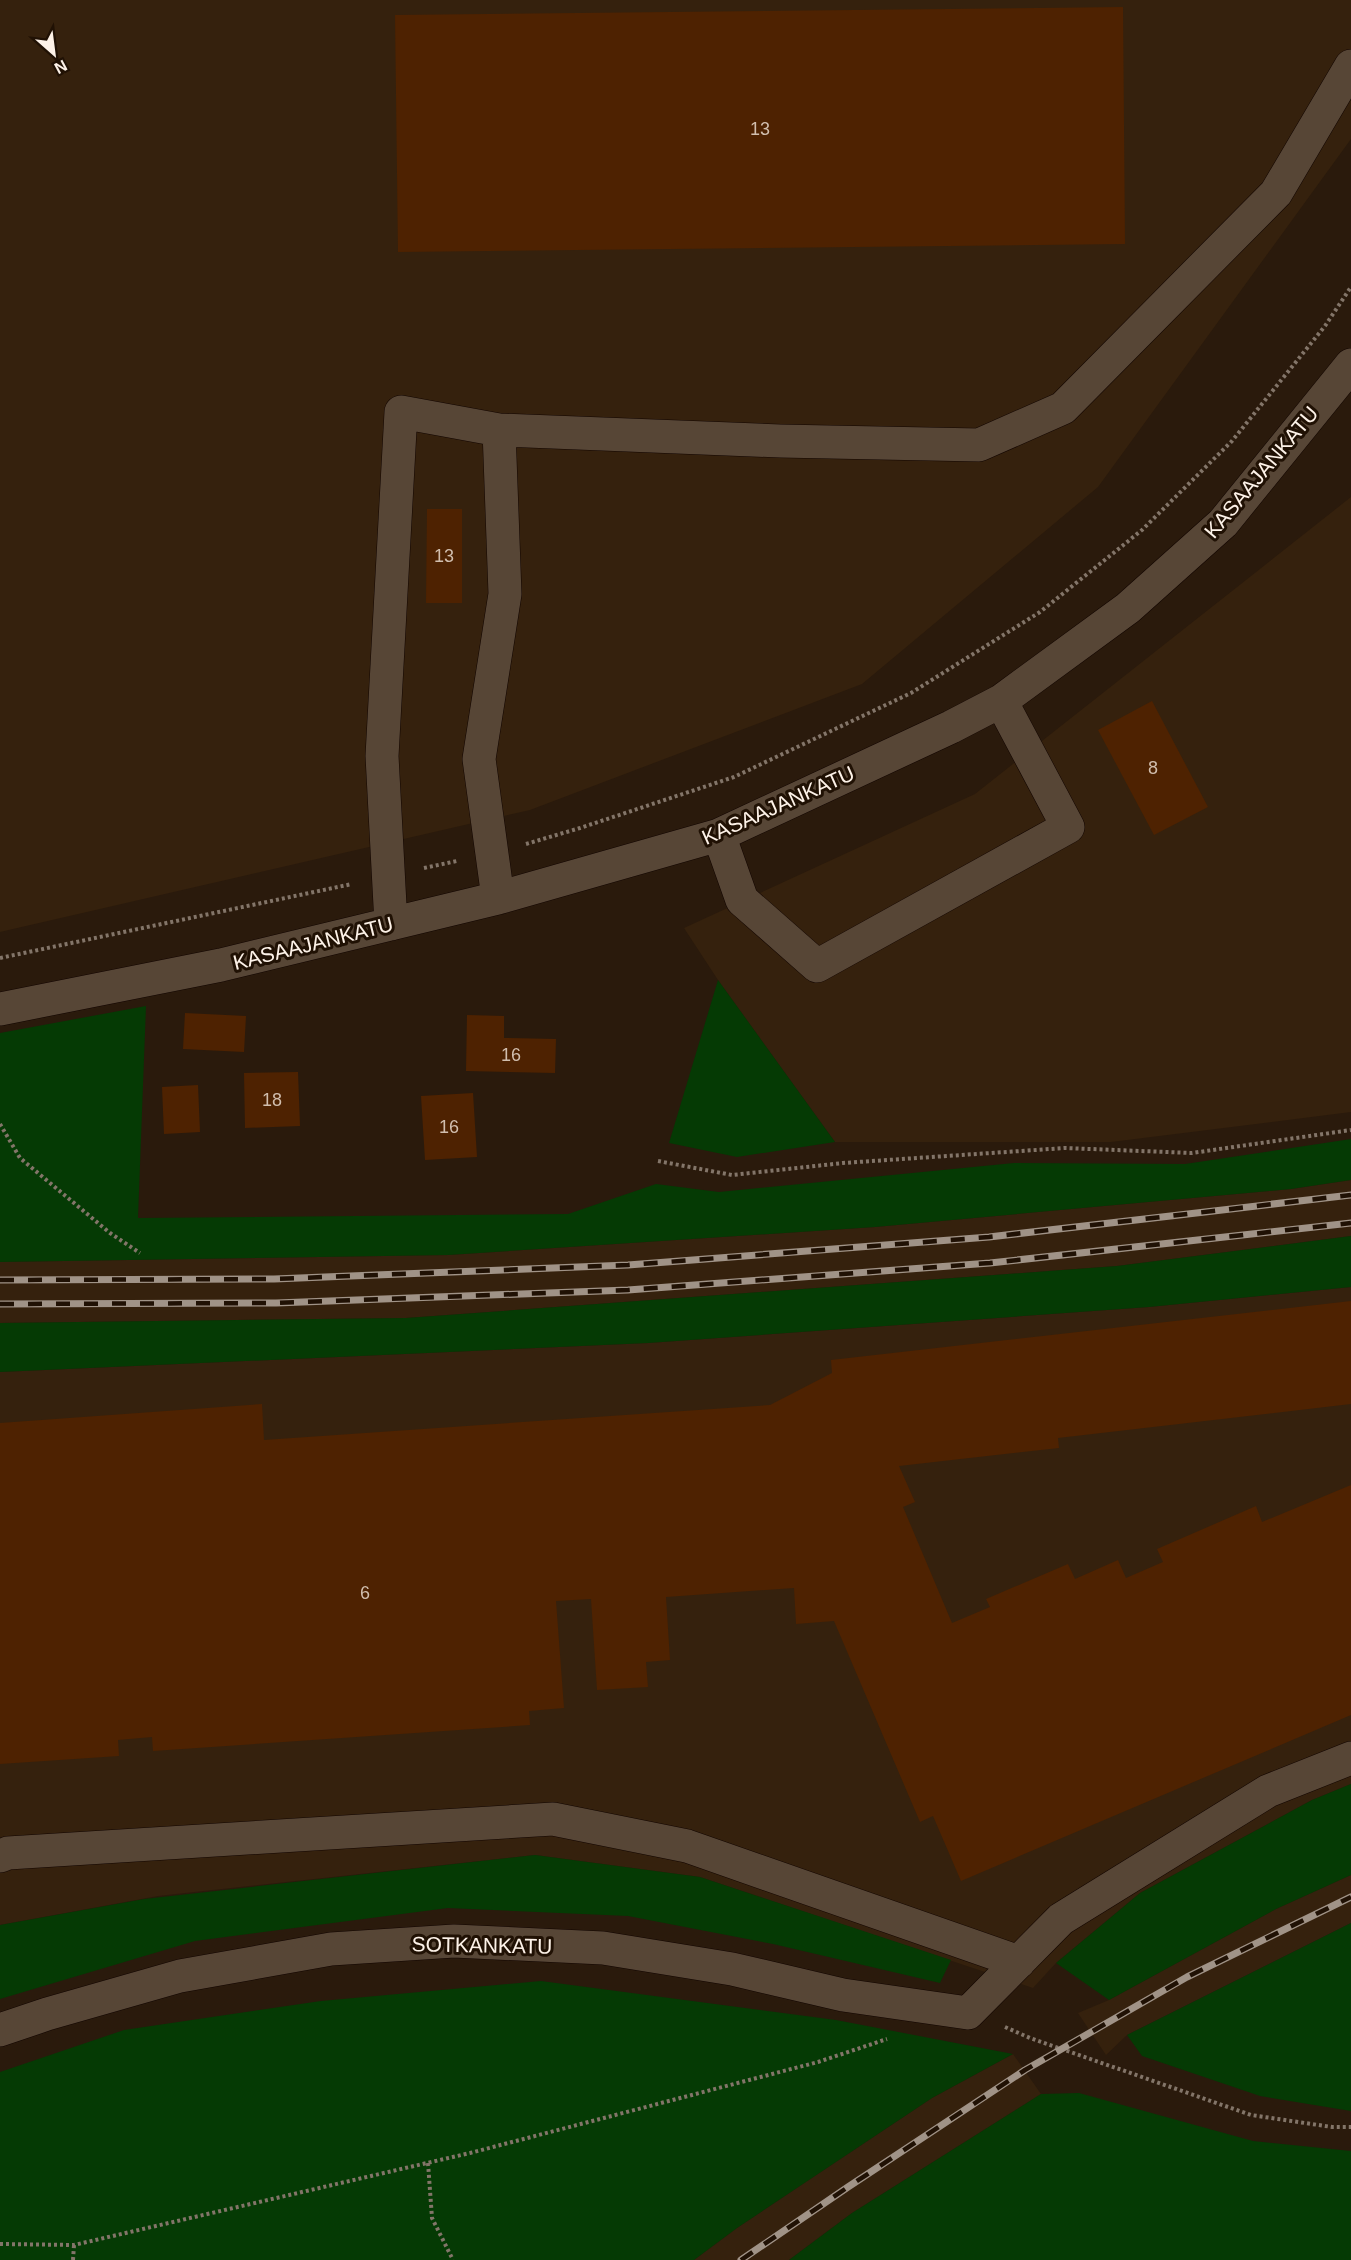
<svg xmlns="http://www.w3.org/2000/svg" width="1351" height="2260" font-family="Helvetica,sans-serif">
  <style>
    .built { fill: #35210d }
    .green { fill: #053a04 }
    .building { fill: #4e2201 }
    .lines { fill: none; stroke-linecap: round; stroke-linejoin: round }
    .minor-casing { stroke: #120500; stroke-width: 34 }
    .path { stroke: #837569; stroke-width: 4; stroke-dasharray: 3 3; stroke-linecap: butt }
    .minor { stroke: #574636; stroke-width: 33 }
    .rail-casing { stroke: #a09387; stroke-width: 7 }
    .rail { stroke: #201104; stroke-width: 4.5; stroke-dasharray: 14; stroke-linecap: butt }
    .labels { text-anchor: middle; dominant-baseline: central; stroke-width: 6; stroke-linejoin: round; paint-order: stroke }
    .number-label { font-size: 18px; fill: #d1beae }
    .street-label { font-size: 21px; fill: #fdf2e8; stroke: #201104 }
  </style>
  <rect width="100%" height="100%" fill="#2a1a0c"/>
  <!-- built -->
  <path class="built" d="M0 0H1351V139L1098 487 862 684 530 810 0 932Z
    M1351 497V1112L1111 1142H835L718 980 684 928 975 794Z
    M1351 1180V1236L1117 1266 406 1318 0 1323V1262L448 1255 875 1227 1291 1189Z
    M1351 1287V1784L1312 1800 1140 1893 1056 1963 1033 1988 700 1877 535 1855 158 1896 0 1925V1372L648 1343 1149 1307Z
    M1351 1875V1923L1127 2035 1106 2055 1078 2013 1109 2000 1276 1909Z
    M1013 2054 1041 2094 852 2213 789 2260H694L737 2228 932 2098Z"/>
  <!-- green -->
  <path class="green" d="M718 980 835 1142 737 1157 669 1143Z
    M146 1006 138 1218 568 1214 656 1184 719 1192 1014 1163 1185 1164 1351 1139V1180L1291 1189 875 1227 448 1255 0 1262V1033Z
    M1351 1236V1287L1149 1307 648 1343 0 1372V1323L406 1318 1117 1266Z
    M1351 1784V1875L1276 1909 1109 2000 1056 1963 1140 1893 1312 1800Z
    M535 1855 700 1877 951 1960 940 1983 773 1944 628 1916 448 1908 195 1941 0 1999V1925L144 1899Z
    M1351 1923V2111L1260 2096 1142 2056 1127 2035Z
    M541 1981 836 2020 1013 2054 932 2098 737 2228 694 2260H0V2072L124 2030 321 2001Z
    M1079 2093 1253 2141 1351 2151V2260H789L852 2213 1041 2094Z"/>
  <!-- building -->
  <path class="building" d="M1123 7 1125 244 398 252 395 15Z
    M427 509H462V603H426Z
    M1152 701 1208 807 1154 835 1098 730Z
    M185 1013 246 1016 244 1052 183 1049Z
    M467 1015 504 1016V1038L556 1039 555 1073 466 1071Z
    M298 1072 300 1126 245 1128 244 1073Z
    M198 1085 200 1132 164 1134 162 1087Z
    M473 1093 477 1157 425 1160 421 1096Z
    M1351 1301V1404L1058 1438 1059 1448 899 1466 915 1502 903 1507 952 1623 990 1607 986 1599 1068 1564 1075 1579 1118 1560 1126 1578 1163 1562 1157 1549 1256 1506 1262 1522 1351 1485V1715L961 1881 933 1816 920 1822 834 1621 796 1624 794 1588 666 1597 670 1660 646 1662 648 1687 597 1690 591 1599 556 1601 564 1708 529 1711 530 1725 153 1751 152 1737 118 1740 119 1756 0 1764V1423L262 1404 264 1440 770 1405 832 1373 831 1360Z"/>
  <g class="lines">
    <defs>
      <path id="minor" d="M719 835 742 900 817 966 1068 827 1001 701
        M498 898 479 759 505 594 499 430
        M391 924 382 756 401 412 499 430 780 441 979 445 1063 408 1276 193 1351 66
        M0 1009 221 965 498 898 719 835 951 727 1001 701 1128 608 1223 523 1351 365
        M0 1856 8 1853 553 1819 687 1846 1019 1962
        M0 2030 47 2014 180 1976 331 1949 454 1941 603 1948 732 1969 843 1995 968 2013 1061 1919 1268 1791 1351 1758"/>
    </defs>
    <!-- minor casing -->
    <use href="#minor" class="minor-casing"/>
    <!-- path -->
    <path class="path" d="M526 844 580 828 734 777 911 693 1040 612 1142 530 1232 441 1325 326 1351 287
      M424 868 457 861
      M0 958 352 884
      M0 1124 20 1158 110 1233 140 1253
      M658 1161 732 1175 843 1163 1065 1148 1192 1153 1351 1130
      M1005 2027 1030 2038 1251 2115 1332 2127H1351
      M428 2163 432 2218 453 2260
      M0 2244 74 2245 470 2153 818 2062 887 2039
      M73 2260 74 2245"/>
    <!-- minor -->
    <use href="#minor" class="minor"/>
    <defs>
      <path id="rail" d="M0 1280 274 1279 628 1265 989 1237 1351 1195
        M0 1304 276 1303 628 1290 990 1263 1351 1223
        M741 2260 848 2187 1025 2070 1187 1977 1351 1897"/>
    </defs>
    <!-- rail casing -->
    <use href="#rail" class="rail-casing"/>
    <!-- rail -->
    <use href="#rail" class="rail"/>
  </g>
  <g class="labels">
    <!-- number labels -->
    <g class="number-label">
      <text x="760" y="129">13</text>
      <text x="444" y="556">13</text>
      <text x="1153" y="768">8</text>
      <text x="511" y="1055">16</text>
      <text x="272" y="1100">18</text>
      <text x="449" y="1127">16</text>
      <text x="365" y="1593">6</text>
    </g>
    <!-- street labels -->
    <g class="street-label">
      <text transform="translate(1261 472) rotate(-50)">KASAAJANKATU</text>
      <text transform="translate(778 805) rotate(-24)">KASAAJANKATU</text>
      <text transform="translate(313 943) rotate(-14)">KASAAJANKATU</text>
      <text transform="translate(482 1945) rotate(1)">SOTKANKATU</text>
    </g>
  </g>
  <!-- north arrow -->
  <g transform="translate(54 54) rotate(152)" stroke="#201104" stroke-width="4.5" paint-order="stroke">
  <path d="M0-4.5L10 22L0 15L-10 22Z" fill="#fdf2e8"/>
  <text y="-9" font-size="16" font-weight="bold" text-anchor="middle" fill="#fdf2e8">N</text>
  </g>
</svg>
